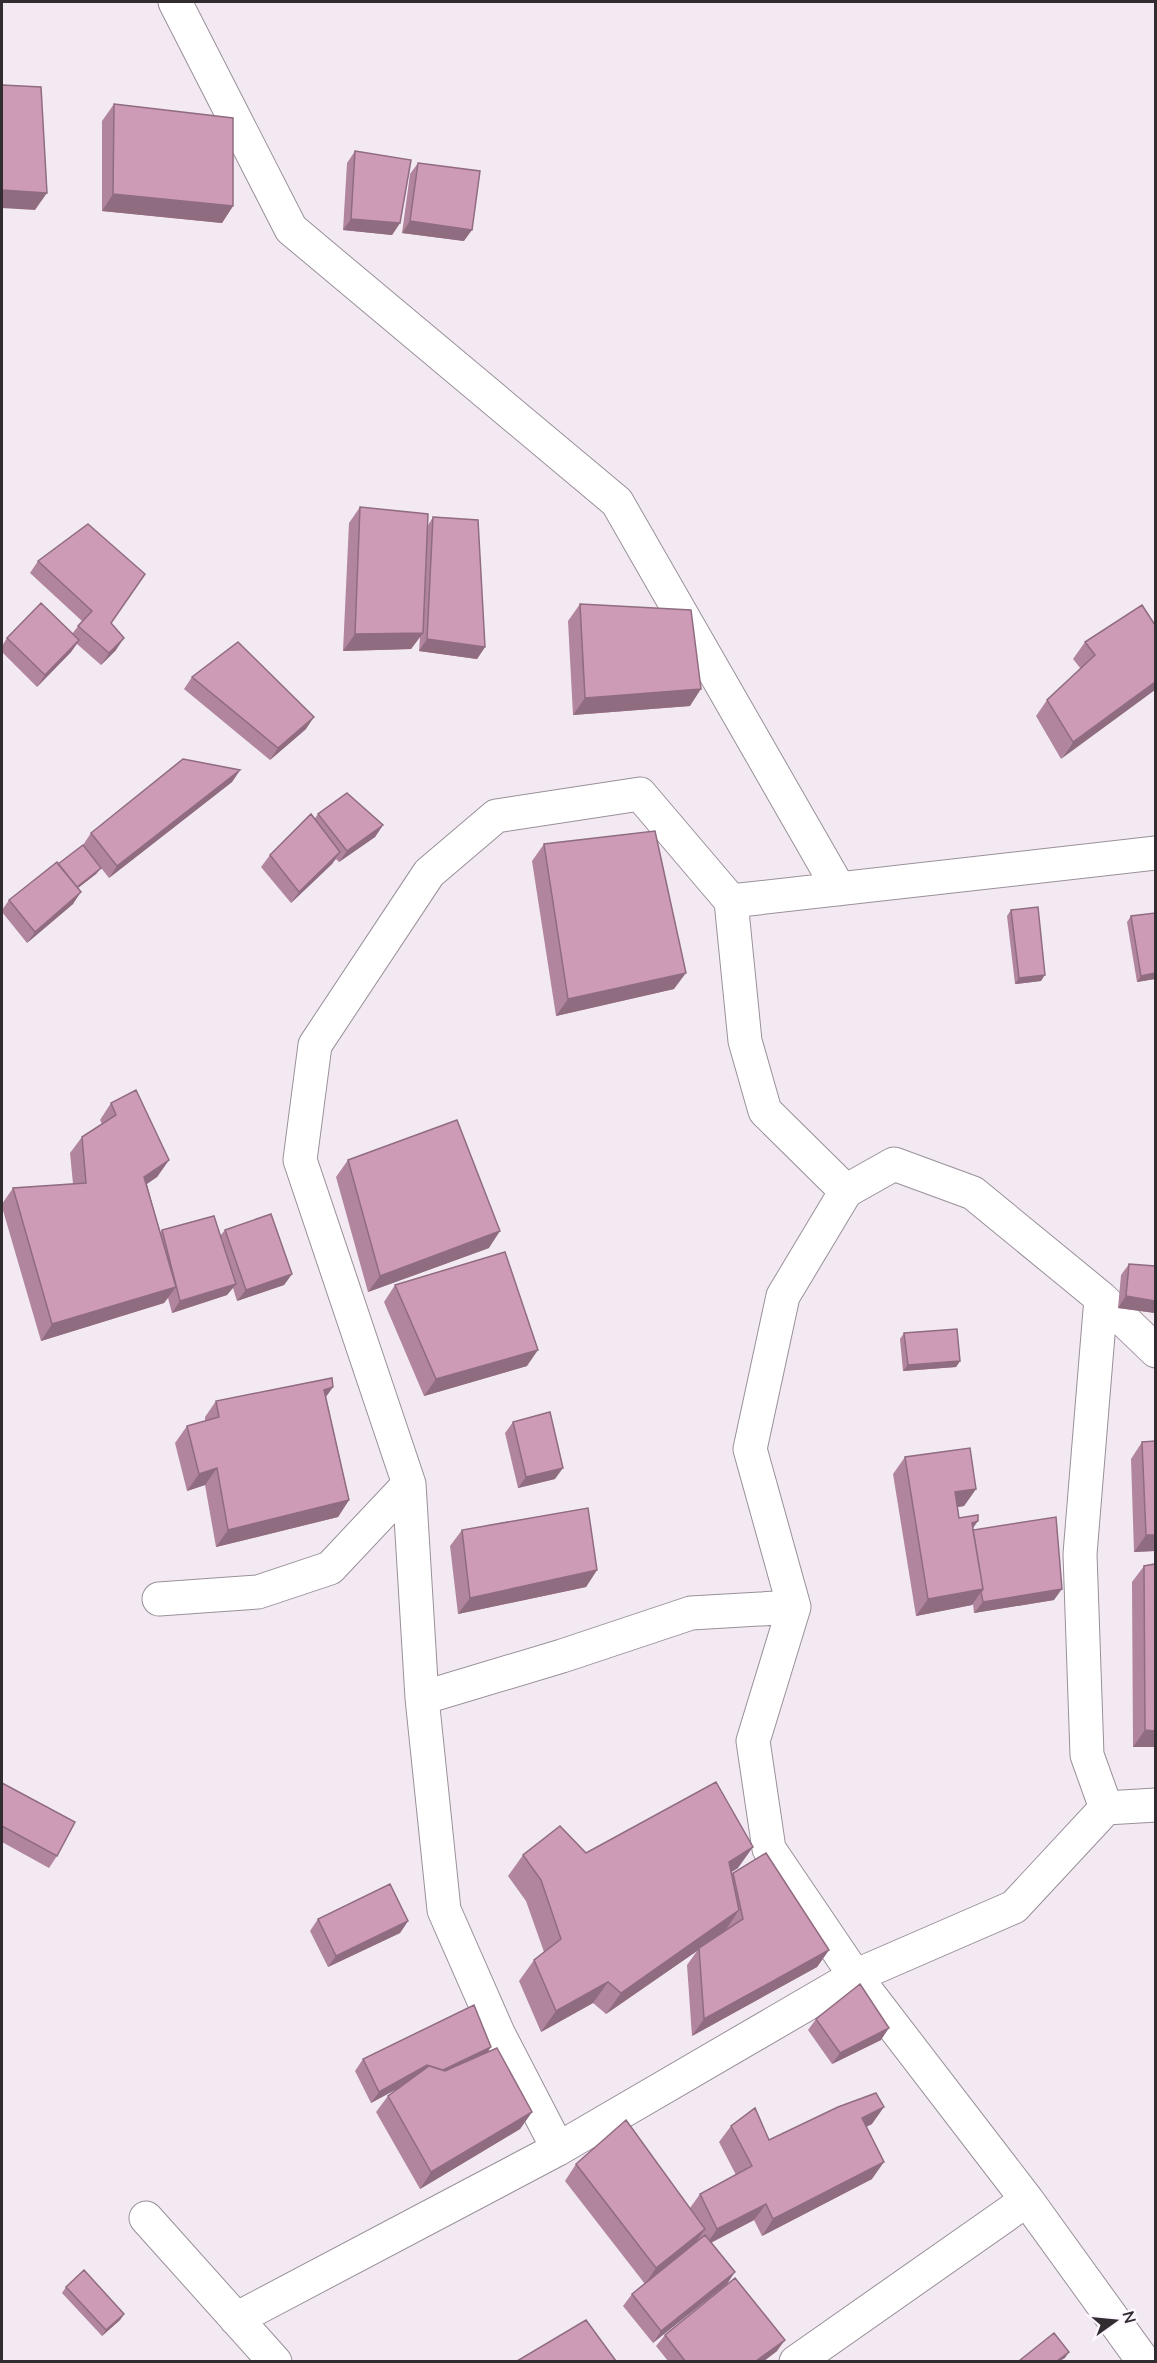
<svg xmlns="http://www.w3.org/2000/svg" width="1157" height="2363" font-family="Mulish,sans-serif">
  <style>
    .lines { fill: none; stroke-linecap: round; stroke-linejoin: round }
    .minor-casing { stroke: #999099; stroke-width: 35 }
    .minor { stroke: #fff; stroke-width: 33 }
    .wall { fill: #b1859d }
    .shaded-wall { fill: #906c80 }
    .building { fill: #ce9bb7; stroke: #906c80; stroke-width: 1.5 }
  </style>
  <rect width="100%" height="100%" fill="#f3e9f3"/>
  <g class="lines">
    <defs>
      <path id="minor" d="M175 2 291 229 617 502 839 889
        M731 901 1156 853
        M1101 1298 1080 1554 1087 1755 1106 1808
        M159 1599 258 1592 330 1568 409 1484
        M422 1698 562 1656 691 1613 794 1607
        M558 2149 498 2033 444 1910 422 1698 409 1484 300 1160 315 1045 429 873 496 816 640 794 731 901 745 1041 765 1111 846 1191
        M146 2218 275 2362
        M236 2319 558 2149 855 1976 1014 1907 1106 1808 1156 1805
        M796 2362 1027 2200
        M1144 2362 1027 2200 855 1976 769 1849 753 1741 794 1607 750 1449 783 1296 846 1191 894 1164 973 1193 1101 1298 1156 1351"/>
    </defs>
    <!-- minor casing -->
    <use href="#minor" class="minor-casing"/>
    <!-- minor -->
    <use href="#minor" class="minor"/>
  </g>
  <!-- wall -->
  <path class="wall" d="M114 104 233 206 222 223 102 211V121Z
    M355 151 400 223 392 235 343 230 347 163Z
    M418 163 464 241 402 233 410 174Z
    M360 507 427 527 433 517 485 647 477 659 419 651 420 637 411 649 343 651 349 523Z
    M38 561 111 623 116 650 101 665 77 644 71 652 37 687 2 652V646L7 638 72 634 82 621 30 573Z
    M580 604 690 706 573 715 568 621Z
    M1155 625 1061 759 1036 716 1047 700 1081 669 1073 659 1085 642Z
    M192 677 306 729 270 760 184 689Z
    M240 770 232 782 109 878 83 845 91 833Z
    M318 814 383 825 375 837 339 862 336 859 332 864 291 903 261 867 270 855 315 818Z
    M544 844 674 989 556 1016 532 861Z
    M58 864 101 868 96 874 78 888 73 904 27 943 2 912V910L9 900Z
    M1011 910 1041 981 1015 984 1007 916Z
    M1131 916 1155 979 1137 982 1127 922Z
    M111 1103 169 1160 157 1177 147 1184 160 1233 162 1230 220 1236 225 1230 292 1274 284 1285 237 1301 233 1288 227 1295 172 1313 168 1298 164 1303 41 1341 2 1207V1204L13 1188 73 1184 70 1153 82 1137 102 1124 100 1120Z
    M348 1160 489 1248 368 1292 336 1177Z
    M1129 1264 1155 1266V1313L1118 1308 1121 1275Z
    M395 1285 527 1366 424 1396 384 1302Z
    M904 1333 960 1361 956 1367 903 1371 900 1339Z
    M333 1387 326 1397 349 1500 338 1517 216 1547 205 1485 187 1491 175 1443 187 1426 205 1421V1417L216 1401Z
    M513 1422 555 1479 518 1488 505 1433Z
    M1155 1441V1551L1134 1552 1131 1459 1142 1442Z
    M905 1457 976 1489 964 1506 958 1507 959 1518 1054 1600 974 1613 973 1604 972 1605 916 1616 893 1474Z
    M462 1530 597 1570 586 1587 458 1614 450 1546Z
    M1144 1566 1155 1747H1133L1132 1582Z
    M2 1783 57 1856 49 1868 2 1842Z
    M586 1853 738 1868 731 1872V1875L733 1873 829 1950 817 1967 692 2036 687 1965 697 1951 606 2014 593 2003 541 2032 519 1981 534 1960 544 1952 526 1901 508 1876 523 1855Z
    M318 1919 408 1921 400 1933 328 1967 310 1931Z
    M816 2019 881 2040 832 2064 808 2030Z
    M491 2047 487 2052 532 2112 520 2129 420 2189 376 2112 388 2096 398 2088 371 2103 355 2071 363 2059Z
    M872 2124 866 2127 872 2179 762 2236 754 2220 711 2243 735 2272 653 2343 623 2306 632 2294 645 2284 565 2181 576 2164 690 2208 700 2194 736 2175 719 2142 731 2126 769 2140Z
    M66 2287 124 2314 120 2320 102 2336 62 2293Z
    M665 2335 777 2351 764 2361H668L656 2346Z"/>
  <!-- shaded-wall -->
  <path class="shaded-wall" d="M2 190 47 193 35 210 2 208Z
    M113 194 233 206 222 223 102 211Z
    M351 219 400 223 392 235 343 230Z
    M410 221 472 230 464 241 402 233Z
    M423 633 411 649 343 651 355 634Z
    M124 638 116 650 101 665 109 653Z
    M427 639 485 647 477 659 419 651Z
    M79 640 71 652 37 687 45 675Z
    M1155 682V690L1061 759 1073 742Z
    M701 689 690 706 573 715 585 698Z
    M314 717 306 729 270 760 278 748Z
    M240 770 232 782 109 878 117 866Z
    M383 825 375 837 339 862 347 851Z
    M340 852 332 864 291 903 299 892Z
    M101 868 96 874 69 895 74 889Z
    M81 892 73 904 27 943 35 932Z
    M686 973 674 989 556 1016 568 999Z
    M1155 973V979L1137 982 1141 976Z
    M1045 975 1041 981 1015 984 1019 978Z
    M169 1160 157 1177 133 1193 144 1177Z
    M500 1231 489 1248 368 1292 380 1276Z
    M292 1274 284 1285 237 1301 246 1290Z
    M236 1284 227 1295 172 1313 180 1301Z
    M176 1287 164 1303 41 1341 52 1324Z
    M1126 1296 1155 1301V1313L1118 1308Z
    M538 1350 527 1366 424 1396 436 1379Z
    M960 1361 956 1367 903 1371 908 1365Z
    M333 1387 321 1403 324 1390Z
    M217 1468 205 1485 187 1491 199 1474Z
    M563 1468 555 1479 518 1488 526 1477Z
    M976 1489 964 1506 944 1509 955 1492Z
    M349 1500 338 1517 216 1547 228 1530Z
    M978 1521 971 1531 972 1523Z
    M1146 1535H1155V1551L1134 1552Z
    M597 1570 586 1587 458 1614 470 1598Z
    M983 1589 972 1605 916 1616 928 1599Z
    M1062 1589 1054 1600 974 1613 983 1602Z
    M1145 1730 1155 1731V1747H1133Z
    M753 1847 738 1868 714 1883 729 1862Z
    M739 1910 725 1931 699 1948 697 1951 606 2014 621 1993Z
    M408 1921 400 1933 328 1967 336 1956Z
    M829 1950 817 1967 692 2036 704 2019Z
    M608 1982 593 2003 541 2032 556 2011Z
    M889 2028 881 2040 832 2064 840 2053Z
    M491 2047 483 2059 435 2081 419 2077 371 2103 379 2092 427 2065Z
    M884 2107 872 2124 850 2135 862 2118Z
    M532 2112 520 2129 420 2189 431 2172Z
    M884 2162 872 2179 762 2236 773 2219Z
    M766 2204 754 2220 706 2245 717 2229Z
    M705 2229 693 2246 645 2284 656 2268Z
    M735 2272 727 2284 653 2343 661 2331Z
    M124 2314 120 2320 102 2336 106 2330Z
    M785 2340 777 2351 764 2361H756Z
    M1069 2352 1065 2358 1060 2361H1057Z"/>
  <!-- building -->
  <path class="building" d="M2 85 41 87 47 193 2 190Z
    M114 104 233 118V206L113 194Z
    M355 151 411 160 400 223 351 219Z
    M418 163 480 171 472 230 410 221Z
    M360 507 428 514 423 633 355 634Z
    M433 517 478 520 485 647 427 639Z
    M88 524 145 574 111 623 124 638 109 653 78 626 92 611 38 561Z
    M41 603 79 640 45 675 7 638Z
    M580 604 691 610 701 689 585 698Z
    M1142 605 1155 625V682L1073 742 1047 700 1095 655 1085 642Z
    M238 642 314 717 278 748 192 677Z
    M183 759 240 770 117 866 91 833Z
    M347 793 383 825 347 851 318 814Z
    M311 814 340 852 299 892 270 855Z
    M655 831 686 973 568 999 544 844Z
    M83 845 101 868 77 887 58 864Z
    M57 862 81 892 35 932 9 900Z
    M1038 907 1045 975 1019 978 1011 910Z
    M1155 913V973L1141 976 1131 916Z
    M136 1090 169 1160 144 1177 176 1287 52 1324 13 1188 86 1183 82 1137 116 1115 111 1103Z
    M457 1120 500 1231 380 1276 348 1160Z
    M271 1214 292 1274 246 1290 225 1230Z
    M214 1216 236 1284 180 1301 162 1230Z
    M505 1252 538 1350 436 1379 395 1285Z
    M1129 1264 1155 1266V1301L1126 1296Z
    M957 1329 960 1361 908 1365 904 1333Z
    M332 1378 333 1387 324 1390 349 1500 228 1530 217 1468 199 1474 187 1426 219 1417 216 1401Z
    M550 1412 563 1468 526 1477 513 1422Z
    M1155 1441V1535H1146L1142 1442Z
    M970 1448 976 1489 955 1492 959 1518 978 1515V1521L972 1523 983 1589 928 1599 905 1457Z
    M588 1508 597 1570 470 1598 462 1530Z
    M1056 1517 1062 1589 983 1602 981 1592 983 1589 973 1530Z
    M1155 1564V1731L1145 1730 1144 1566Z
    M716 1782 753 1847 729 1862 739 1910 621 1993 608 1982 556 2011 534 1960 561 1939 541 1880 523 1855 560 1826 586 1853Z
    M2 1783 75 1822 57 1856 2 1826Z
    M766 1853 829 1950 704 2019 699 1948 743 1919 733 1873Z
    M390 1884 408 1921 336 1956 318 1919Z
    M860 1984 889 2028 840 2053 816 2019Z
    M474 2005 491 2047 443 2070 427 2065 379 2092 363 2059Z
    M497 2048 532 2112 431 2172 388 2096 429 2066 445 2071Z
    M876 2093 884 2107 862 2118 884 2162 773 2219 766 2204 717 2229 700 2194 752 2166 731 2126 755 2108 769 2140 838 2107Z
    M626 2120 705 2229 656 2268 576 2164Z
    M705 2235 735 2272 661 2331 632 2294Z
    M84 2270 124 2314 106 2330 66 2287Z
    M735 2278 785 2340 756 2361H685L665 2335Z
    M586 2320 616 2361H517Z
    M1054 2333 1069 2352 1057 2361H1019Z"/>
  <!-- border -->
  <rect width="1157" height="2363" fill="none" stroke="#302c30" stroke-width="6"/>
  <!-- north arrow -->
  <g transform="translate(1115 2321) rotate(75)" stroke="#fff7ff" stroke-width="4.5" paint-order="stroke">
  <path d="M0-4.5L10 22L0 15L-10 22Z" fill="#302c30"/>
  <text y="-9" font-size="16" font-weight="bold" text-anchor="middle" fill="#302c30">N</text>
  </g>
</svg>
